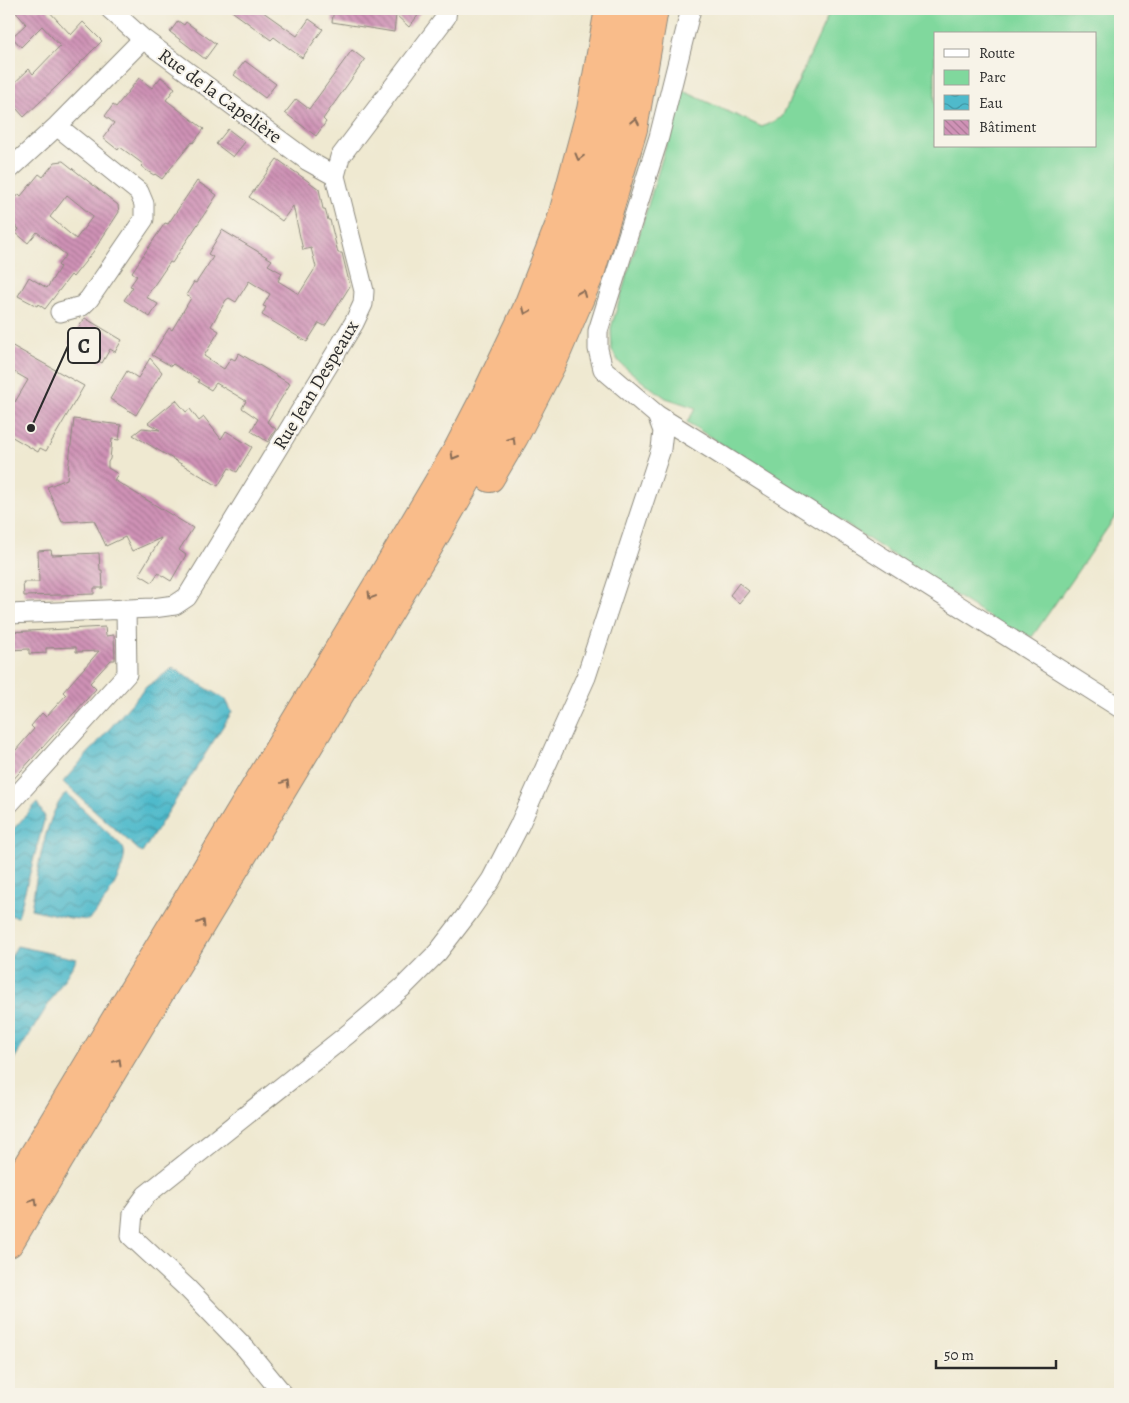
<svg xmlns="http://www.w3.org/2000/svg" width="1129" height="1403" font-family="Alegreya,serif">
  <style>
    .green { fill: #80d89d; stroke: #568264; fill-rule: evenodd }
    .water { fill: url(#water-waves); stroke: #3d727b }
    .building { fill: url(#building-back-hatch); fill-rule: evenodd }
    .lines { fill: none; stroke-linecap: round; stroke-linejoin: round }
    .minor-casing { stroke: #8d8a7e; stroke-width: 21 }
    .highway-casing { stroke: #8d8a7e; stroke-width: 30 }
    .minor { stroke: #fff; stroke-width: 19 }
    .highway { stroke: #f9bc8a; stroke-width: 28 }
    .oneway { stroke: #886c56 }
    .labels { text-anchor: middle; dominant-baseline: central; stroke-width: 4; stroke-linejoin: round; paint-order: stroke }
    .street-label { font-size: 19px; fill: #2b2b2b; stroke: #f7f3e8 }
    .leader { fill: none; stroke: #2b2b2b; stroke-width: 2 }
    .callout-dot { fill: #2b2b2b; stroke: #f7f3e8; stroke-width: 2 }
    .callout { fill: #f7f3e8; stroke: #2b2b2b; stroke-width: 2 }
    .callout-label { font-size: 20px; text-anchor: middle; font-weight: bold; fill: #2b2b2b }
  </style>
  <defs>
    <pattern id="water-waves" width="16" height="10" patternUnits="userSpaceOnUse" patternTransform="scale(1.25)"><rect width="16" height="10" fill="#4fbacb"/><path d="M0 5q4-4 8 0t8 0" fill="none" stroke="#4297a5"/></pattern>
    <pattern id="building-back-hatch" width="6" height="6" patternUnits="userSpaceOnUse" patternTransform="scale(1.25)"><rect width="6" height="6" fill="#cf92b6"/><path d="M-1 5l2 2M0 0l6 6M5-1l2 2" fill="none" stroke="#a87794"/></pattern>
  </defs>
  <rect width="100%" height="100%" fill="#f7f3e8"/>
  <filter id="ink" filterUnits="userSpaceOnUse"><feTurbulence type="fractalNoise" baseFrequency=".02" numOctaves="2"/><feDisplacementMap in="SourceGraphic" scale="10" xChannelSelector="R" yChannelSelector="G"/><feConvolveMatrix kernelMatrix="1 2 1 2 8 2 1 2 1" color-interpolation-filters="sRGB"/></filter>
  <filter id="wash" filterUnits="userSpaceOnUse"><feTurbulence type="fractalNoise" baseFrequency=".0096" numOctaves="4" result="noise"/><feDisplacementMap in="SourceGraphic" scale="20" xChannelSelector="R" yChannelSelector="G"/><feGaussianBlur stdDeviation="1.12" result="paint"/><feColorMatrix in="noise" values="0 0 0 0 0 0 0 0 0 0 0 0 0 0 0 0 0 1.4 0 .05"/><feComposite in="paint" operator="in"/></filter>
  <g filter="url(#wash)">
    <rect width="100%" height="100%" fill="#efe9d1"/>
    <!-- green -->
    <path class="green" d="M831 9H1120V510L1032 637 997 622 687 422 696 408 666 398 643 382 620 363 612 351 611 328 665 149 681 90 762 127 782 117ZM935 34H1095V146H935Z"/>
    <!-- water -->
    <path class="water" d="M173 668 226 700 232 712 142 853 63 782 146 687Z
      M66 793 122 846C124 849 125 853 124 857 123 874 101 910 88 920L70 918 31 909C37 877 44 816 66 793Z
      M37 803 45 817 18 917 9 915V834Z
      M17 946 77 959 9 1067V960Z"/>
    <g id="blocks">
      <!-- building -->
      <path class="building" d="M13 9H47L71 35 83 22 102 41 56 87 24 117 9 100V88L29 69 33 74 60 46 42 26 21 47 12 37 26 24Z
        M229 9H259L297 36 309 19 323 29 302 58 274 37 271 40Z
        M334 9H423L409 27 396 15 394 32 332 22Z
        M178 21 184 25 186 22 216 44 205 59 170 32Z
        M352 50 365 60 323 119 326 122 316 136 285 113 296 99 309 109Z
        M245 61 276 84 265 98 234 75Z
        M161 77 175 88 166 100 204 129 193 143 192 142 162 179 155 174 154 175 147 171 141 166 143 164 120 147 118 150 103 138 114 123 105 116 113 105 116 107 139 78 152 88Z
        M228 129 245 142 233 157 216 144Z
        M277 159 319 189 323 209H325L328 220H330L338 253H342L350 286 325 326 319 323 307 342 262 315 266 307 263 306 270 294 249 281 236 302 229 298 226 300 211 326 219 331 204 356 224 369 231 358 235 360 239 353 290 384 267 422 276 429 268 442 251 431 258 419 242 408 246 401 216 383 211 390 198 382 199 380 173 364 171 366 152 355 169 328 172 330 191 298 186 295 194 282 196 283 213 257 208 254 222 230 272 260 268 265 282 273 278 281 299 294 316 267 311 248 303 250 293 206 282 221 249 197Z
        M63 161 118 205 119 212 93 252 73 277 71 275 45 309 38 304 37 306 18 296 29 277 47 288 60 267 58 265 66 255 37 232 28 243 16 233 19 229 9 222V207L19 194 21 196 39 174 43 177 55 162ZM67 195 93 216 76 239 50 217Z
        M197 181 217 195 172 263 170 262 146 297 158 304 150 317 124 300 133 287 130 286 137 276 132 272 165 223 168 224Z
        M85 318 122 340 115 352 110 349 102 363 68 343Z
        M9 344 84 386 46 451 40 448 38 452 9 435V398L15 402 28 380 9 369Z
        M150 358 162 372 136 415 110 399 127 371 138 378Z
        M176 400 186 412 190 409 199 421 204 417 221 439 226 431 252 447 237 472 229 468 218 486 133 435 142 428 160 430 148 423Z
        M74 419 121 425 119 440 112 439 110 459 108 462V468L118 474 114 480 193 528 179 550 186 555 171 581 158 573 152 582 139 574 161 538 132 551 125 537 106 546 94 520 62 522 47 487 67 479Z
        M51 550 52 555 99 553 100 570H102L103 588H94V594L24 596 23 582H39L38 551Z
        M739 583 749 591 739 603 730 595Z
        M105 627 106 636 114 635 115 660H111L90 683 96 689 9 784V758L34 729 31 726 42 713 46 717 66 695 63 692 99 651 76 652V647L46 648V653L29 654V649L9 650V632Z"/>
    </g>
  </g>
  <g filter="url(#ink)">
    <use href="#blocks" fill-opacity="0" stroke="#8d8a7e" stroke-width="1"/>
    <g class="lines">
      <defs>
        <path id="minor" d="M110 9 143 39 308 161 335 176
          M691 9 659 137 598 331V349L603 369 657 415 710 448 1120 708
          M57 126 139 192 144 204V219L89 299 82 306 60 312
          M9 170 57 126 143 39
          M9 614 153 608 175 605 187 597 354 323 363 304 364 291 335 176 340 157 446 17 447 9
          M9 804 127 674 126 609
          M283 1394 246 1349 188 1289 131 1236 133 1213 146 1195 348 1034 403 987 438 952 468 913 491 880 519 826 586 677 661 449 663 431 657 415"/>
        <path id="highway" d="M490 478 514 437 553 361 590 274 633 129 654 9
          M9 1196 383 576 457 451 485 397 526 311 561 221 591 110 609 9
          M9 1243 426 551C484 453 539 355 578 247 605 171 621 89 634 9"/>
      </defs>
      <!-- minor casing -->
      <use href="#minor" class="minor-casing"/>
      <!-- highway casing -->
      <use href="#highway" class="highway-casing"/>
      <!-- minor -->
      <use href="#minor" class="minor"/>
      <!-- highway -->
      <use href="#highway" class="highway"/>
    </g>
    <!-- one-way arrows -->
    <defs><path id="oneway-chevron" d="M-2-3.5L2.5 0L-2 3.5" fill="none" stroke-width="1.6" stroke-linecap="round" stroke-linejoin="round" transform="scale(1.25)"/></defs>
    <g class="oneway">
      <use href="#oneway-chevron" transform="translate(635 121) rotate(-79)"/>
      <use href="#oneway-chevron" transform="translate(579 157) rotate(105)"/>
      <use href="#oneway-chevron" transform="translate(582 293) rotate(-68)"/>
      <use href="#oneway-chevron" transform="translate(526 311) rotate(113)"/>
      <use href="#oneway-chevron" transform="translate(512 440) rotate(-60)"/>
      <use href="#oneway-chevron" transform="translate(454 456) rotate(120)"/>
      <use href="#oneway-chevron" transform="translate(371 596) rotate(121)"/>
      <use href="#oneway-chevron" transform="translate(286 783) rotate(-59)"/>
      <use href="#oneway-chevron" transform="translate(202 923) rotate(-59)"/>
      <use href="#oneway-chevron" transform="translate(118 1062) rotate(-59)"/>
      <use href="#oneway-chevron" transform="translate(34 1201) rotate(-59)"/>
    </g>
  </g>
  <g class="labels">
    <!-- street labels -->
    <g class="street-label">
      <text transform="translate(220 96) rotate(36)">Rue de la Capelière</text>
      <text transform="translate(316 385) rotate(-59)">Rue Jean Despeaux</text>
    </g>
  </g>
  <!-- callouts -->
  <path class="leader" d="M31 428L68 346"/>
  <circle class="callout-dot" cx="31" cy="428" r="5"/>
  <rect class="callout" x="68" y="328" width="32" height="35" rx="5"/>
  <g class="callout-label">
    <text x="84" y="353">C</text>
  </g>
  <!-- margin -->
  <rect width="1129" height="1403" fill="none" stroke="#f7f3e8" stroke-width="30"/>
  <!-- legend -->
  <rect x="934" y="32" width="162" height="115" fill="#f7f3e8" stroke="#a5a39c"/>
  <rect x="944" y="49" width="25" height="8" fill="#ffffff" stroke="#a5a39c"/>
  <text x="979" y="58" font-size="15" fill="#2b2b2b">Route</text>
  <rect x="944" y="70" width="25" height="15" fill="#80d89d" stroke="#a5a39c"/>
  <text x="979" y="82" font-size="15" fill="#2b2b2b">Parc</text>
  <rect x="944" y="95" width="25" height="15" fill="url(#water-waves)" stroke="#a5a39c"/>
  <text x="979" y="108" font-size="15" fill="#2b2b2b">Eau</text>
  <rect x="944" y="120" width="25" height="15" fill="url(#building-back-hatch)" stroke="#a5a39c"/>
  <text x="979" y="132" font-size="15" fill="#2b2b2b">Bâtiment</text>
  <!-- scale -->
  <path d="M936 1360v8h120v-8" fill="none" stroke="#2b2b2b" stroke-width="2.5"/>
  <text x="944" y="1360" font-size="15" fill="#2b2b2b" stroke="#f7f3e8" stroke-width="4" paint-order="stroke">50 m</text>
</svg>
